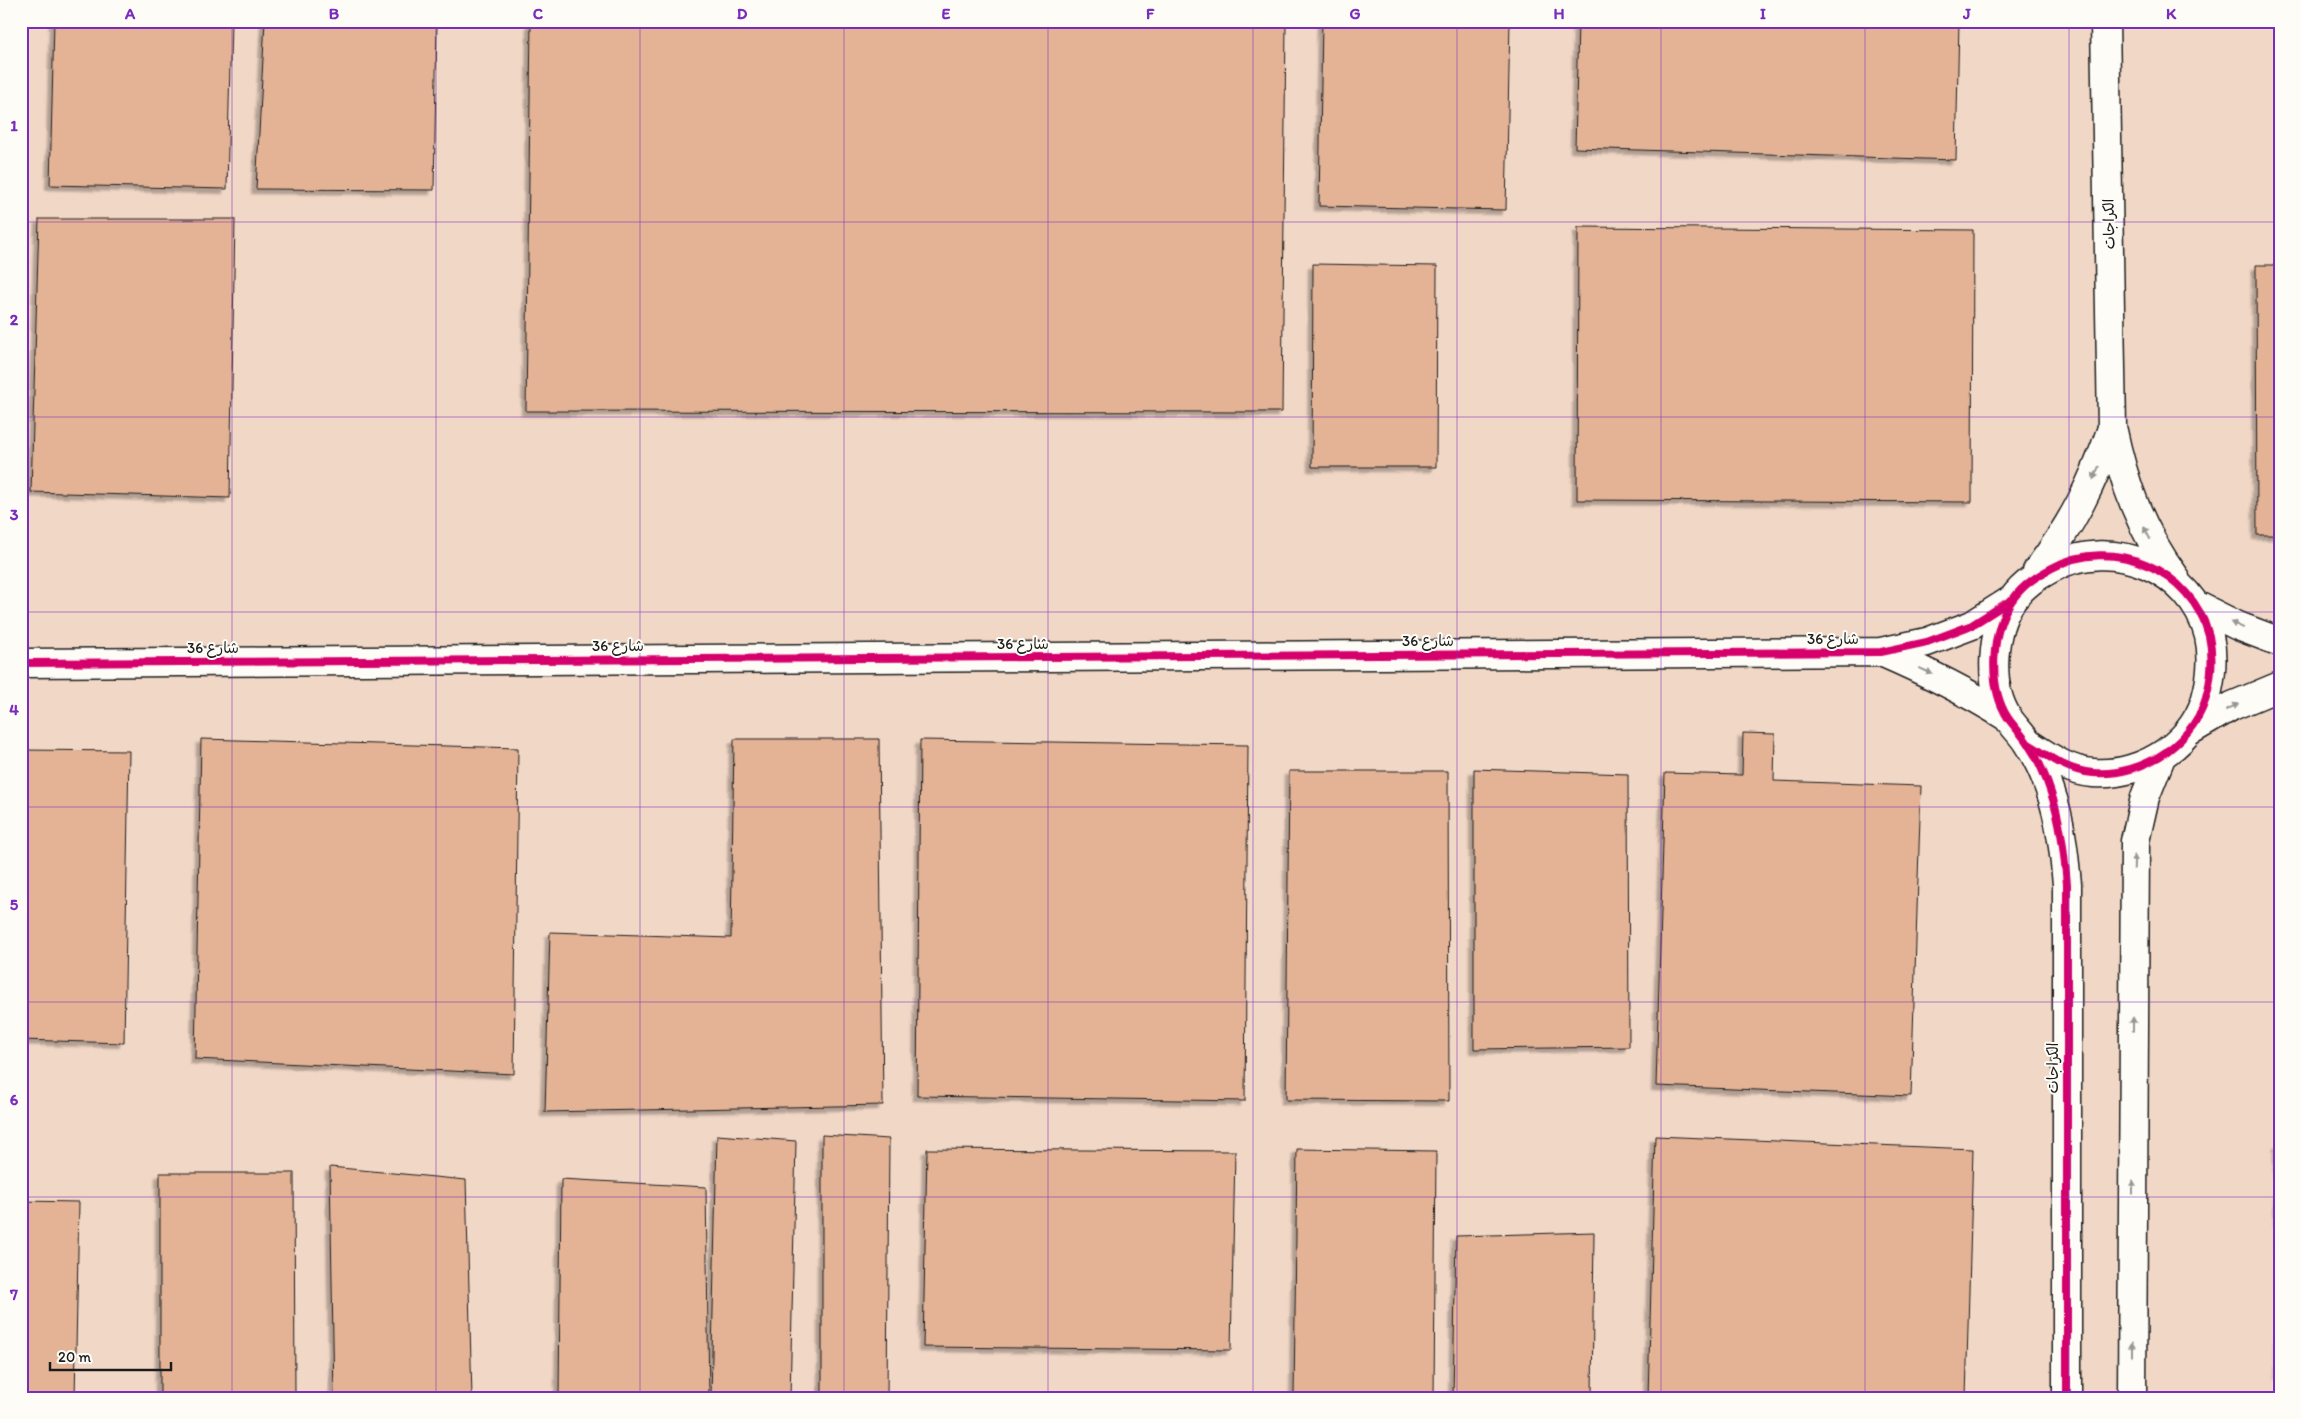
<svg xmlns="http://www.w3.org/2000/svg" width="2301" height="1419" font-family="Itim,'Playpen Sans Arabic',sans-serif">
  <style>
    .built { fill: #f1d7c6 }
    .building { fill: #e4b396; stroke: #1c1c1c; filter: url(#shadow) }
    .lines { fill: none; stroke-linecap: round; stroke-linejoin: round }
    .minor-casing { stroke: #1c1c1c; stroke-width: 31 }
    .minor { stroke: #fdfcf7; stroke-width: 28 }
    .cycleway-casing { stroke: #fdfcf7; stroke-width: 11 }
    .cycleway { stroke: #d6006c; stroke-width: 8 }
    .oneway { fill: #989794 }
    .grid { fill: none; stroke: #7b2cbf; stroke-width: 1; stroke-opacity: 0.55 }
    .labels { text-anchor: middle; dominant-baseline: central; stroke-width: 4; stroke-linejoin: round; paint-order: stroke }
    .street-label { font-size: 15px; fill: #1c1c1c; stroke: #fdfcf7 }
    .neatline { fill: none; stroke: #7b2cbf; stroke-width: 2 }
    .grid-label { font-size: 16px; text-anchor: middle; font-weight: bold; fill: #7b2cbf }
  </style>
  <defs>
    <filter id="shadow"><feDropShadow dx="-4.5" dy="4.5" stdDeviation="1" flood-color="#0004"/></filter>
  </defs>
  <rect width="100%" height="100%" fill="#f6e6da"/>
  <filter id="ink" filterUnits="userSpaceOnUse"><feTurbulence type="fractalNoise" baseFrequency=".02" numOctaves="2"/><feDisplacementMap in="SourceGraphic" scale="10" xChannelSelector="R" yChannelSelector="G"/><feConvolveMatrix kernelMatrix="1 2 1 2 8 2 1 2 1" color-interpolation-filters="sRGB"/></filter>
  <g filter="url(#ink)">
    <!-- built -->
    <path class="built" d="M21 21H2280V1398H21Z"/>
    <!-- building -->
    <path class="building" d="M54 21H231L227 189 50 185Z
      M265 21H437L434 190 256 189Z
      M531 21H1286L1282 412 526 411Z
      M1322 21H1510L1506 210 1319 206Z
      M1578 21H1959L1956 160 1575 148Z
      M39 219H235L230 498 31 492Z
      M1578 227 1973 230 1972 502 1577 500Z
      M1313 264 1437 266 1436 467H1312Z
      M2256 265H2280V535H2257Z
      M1743 733 1775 734 1774 781 1921 786 1911 1096 1656 1086 1665 773 1742 775Z
      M201 739 518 748 514 1074 195 1059Z
      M734 739H879L883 1105 545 1112 550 932 731 938Z
      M920 740 1248 745 1245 1101 917 1096Z
      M21 750 129 751 124 1043 21 1040Z
      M1474 769 1628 774 1629 1047 1474 1049Z
      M1289 771H1448L1449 1101 1286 1100Z
      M717 1135 796 1141 790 1398H711Z
      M822 1135 889 1139 887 1398H822Z
      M1655 1136 1973 1149 1966 1398H1648Z
      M2278 1143H2280V1376Z
      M927 1149 1235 1151 1231 1350 923 1347Z
      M1297 1149 1436 1151 1434 1398H1294Z
      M330 1167 466 1180 472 1398H334Z
      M160 1173H294L295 1398H160Z
      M561 1179 706 1187 709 1398H559Z
      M21 1201 79 1202 75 1398H21Z
      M1594 1232 1592 1398H1453L1456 1236Z"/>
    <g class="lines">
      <defs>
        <path id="minor" d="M2105 21 2112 427C2124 484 2140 529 2175 577
          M2037 571C2072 524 2093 484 2112 428
          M2196 605 2238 626 2280 642
          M1881 652C1925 671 1966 691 2007 717
          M21 663 1881 652 1927 642 1972 625 2013 599
          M2191 730 2232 706 2280 686
          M2029 744C2049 757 2068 771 2093 773 2144 777 2198 741 2208 690 2212 672 2213 654 2209 636 2192 569 2112 535 2052 568 2037 576 2024 584 2013 599 1991 629 1987 686 2008 718 2014 727 2023 735 2028 744 2037 757 2045 775 2050 790 2061 821 2064 852 2067 884V1398
          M2132 1398 2135 841 2145 797 2161 757"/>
      </defs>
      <!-- minor casing -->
      <use href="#minor" class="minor-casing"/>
      <!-- minor -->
      <use href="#minor" class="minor"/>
      <defs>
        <path id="cycleway" d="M21 663 1881 652 1927 642 1972 625 2013 599
          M2029 744C2049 757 2068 771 2093 773 2144 777 2198 741 2208 690 2212 672 2213 654 2209 636 2192 569 2112 535 2052 568 2037 576 2024 584 2013 599 1991 629 1987 686 2008 718 2014 727 2023 735 2028 744 2037 757 2045 775 2050 790 2061 821 2064 852 2067 884V1398"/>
      </defs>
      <!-- cycleway casing -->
      <use href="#cycleway" class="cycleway-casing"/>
      <!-- cycleway -->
      <use href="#cycleway" class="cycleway"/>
    </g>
    <!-- one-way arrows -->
    <defs><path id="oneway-solid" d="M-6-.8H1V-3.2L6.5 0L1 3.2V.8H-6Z" transform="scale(1.25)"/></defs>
    <g class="oneway">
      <use href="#oneway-solid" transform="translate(2096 473) rotate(114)"/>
      <use href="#oneway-solid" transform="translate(2147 533) rotate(-117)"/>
      <use href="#oneway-solid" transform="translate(2237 625) rotate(-156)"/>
      <use href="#oneway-solid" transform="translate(1926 671) rotate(25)"/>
      <use href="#oneway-solid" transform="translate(2232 707) rotate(-27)"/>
      <use href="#oneway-solid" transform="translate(2134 862) rotate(-88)"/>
      <use href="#oneway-solid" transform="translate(2133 1024) rotate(-90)"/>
      <use href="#oneway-solid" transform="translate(2133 1187) rotate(-90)"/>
      <use href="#oneway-solid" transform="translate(2132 1349) rotate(-90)"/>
    </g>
  </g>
  <!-- grid -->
  <path class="grid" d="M232 21V1398M436 21V1398M640 21V1398M844 21V1398M1048 21V1398M1253 21V1398M1457 21V1398M1661 21V1398M1865 21V1398M2069 21V1398M21 222H2280M21 417H2280M21 612H2280M21 807H2280M21 1002H2280M21 1197H2280"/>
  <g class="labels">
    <!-- street labels -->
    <g class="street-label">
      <text transform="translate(2109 224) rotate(-91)">الكراجات</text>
      <text x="1833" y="639">شارع 36</text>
      <text x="1428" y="641">شارع 36</text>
      <text x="1023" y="644">شارع 36</text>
      <text x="618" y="646">شارع 36</text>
      <text x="213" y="648">شارع 36</text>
      <text transform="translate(2053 1068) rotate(-90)">الكراجات</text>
    </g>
  </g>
  <!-- margin -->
  <rect width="2301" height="1419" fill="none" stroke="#fdfcf7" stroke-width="55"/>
  <!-- scale -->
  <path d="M50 1362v8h121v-8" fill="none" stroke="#1c1c1c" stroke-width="2.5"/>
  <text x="58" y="1362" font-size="15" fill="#1c1c1c" stroke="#fdfcf7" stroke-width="4" paint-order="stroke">20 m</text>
  <rect x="28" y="28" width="2246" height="1364" class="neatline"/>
  <g class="grid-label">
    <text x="130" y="19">A</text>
    <text x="334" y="19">B</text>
    <text x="538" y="19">C</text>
    <text x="742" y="19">D</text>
    <text x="946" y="19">E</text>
    <text x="1150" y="19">F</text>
    <text x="1355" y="19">G</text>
    <text x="1559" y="19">H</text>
    <text x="1763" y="19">I</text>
    <text x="1967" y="19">J</text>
    <text x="2171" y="19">K</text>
    <text x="14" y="131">1</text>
    <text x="14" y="325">2</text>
    <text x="14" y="520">3</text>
    <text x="14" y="715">4</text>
    <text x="14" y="910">5</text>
    <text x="14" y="1105">6</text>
    <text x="14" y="1300">7</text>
  </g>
</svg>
